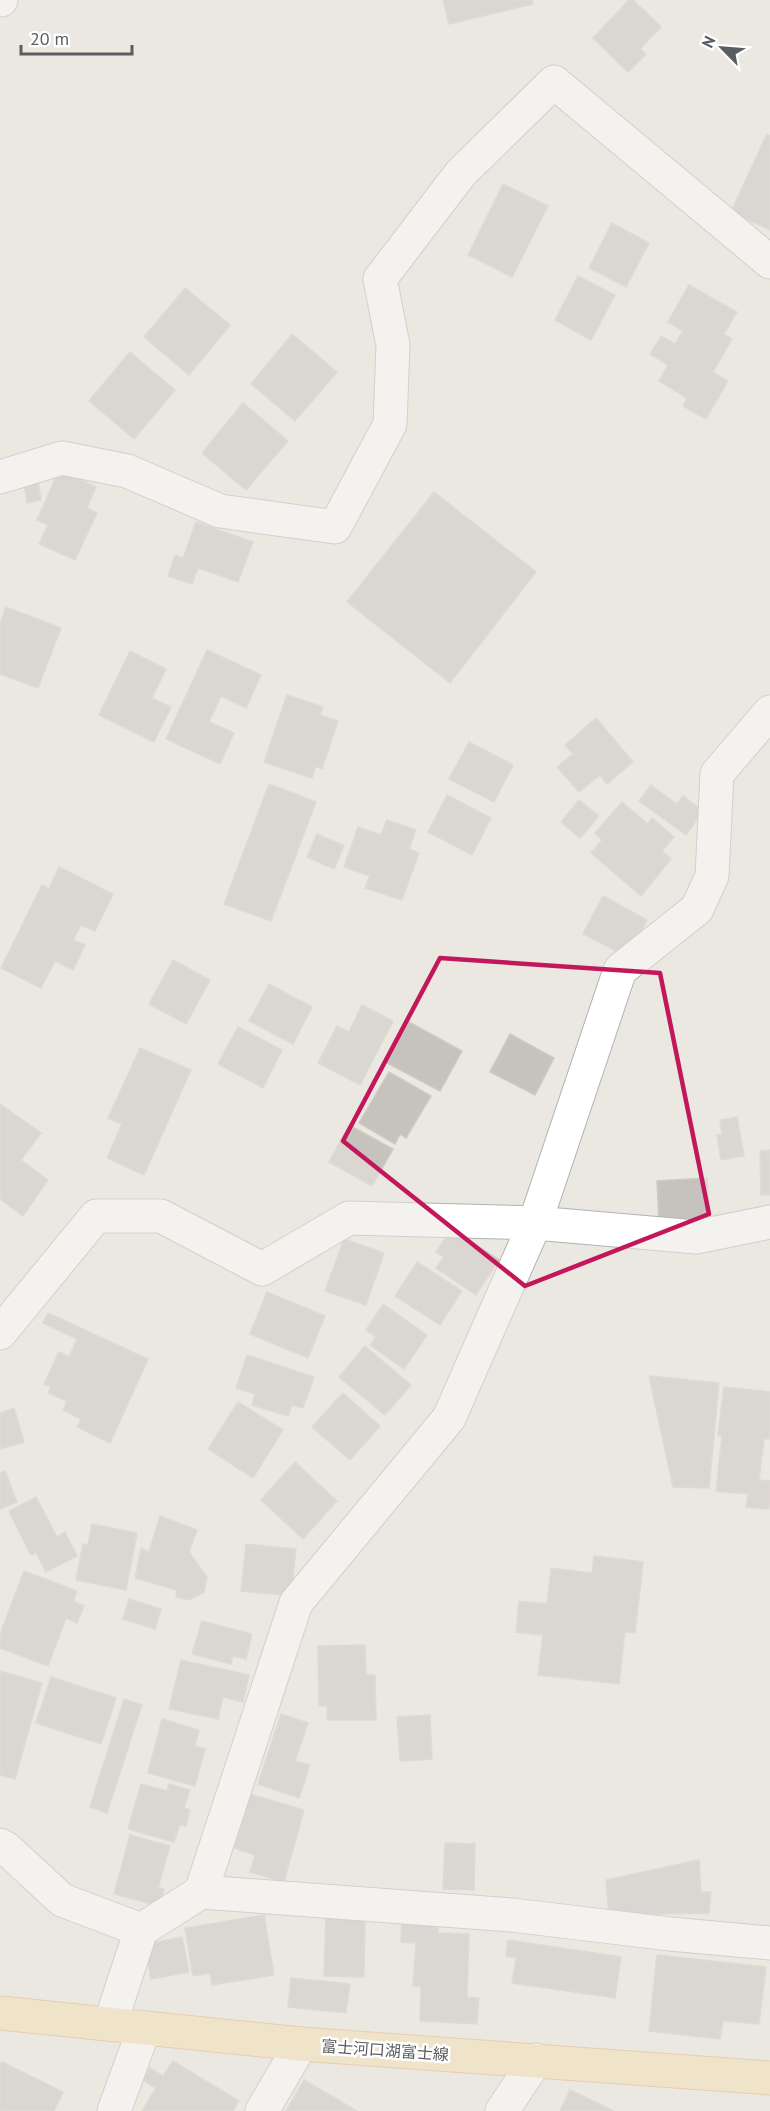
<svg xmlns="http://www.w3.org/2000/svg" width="770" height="2111" font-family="'PT Sans','Noto Sans JP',sans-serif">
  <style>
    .building { fill: #c6c3be; stroke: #cfc9c1; stroke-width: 1.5 }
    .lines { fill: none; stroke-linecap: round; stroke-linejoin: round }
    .minor-casing { stroke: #afb3b6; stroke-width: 35 }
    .major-casing { stroke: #deaf68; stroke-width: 35 }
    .minor { stroke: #fff; stroke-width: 33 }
    .major { stroke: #f4e0ae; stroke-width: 33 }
    .marked { fill: none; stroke: #c2185b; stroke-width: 4.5; stroke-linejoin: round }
    .labels { text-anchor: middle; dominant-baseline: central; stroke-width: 5; stroke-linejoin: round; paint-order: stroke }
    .street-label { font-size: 16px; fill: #5a5e61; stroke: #fff }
  </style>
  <rect width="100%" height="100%" fill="#ebe8e2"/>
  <!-- building -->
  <path class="building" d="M443 0H532L533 4 449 24Z
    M629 0H633L661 27 640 49 646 54 628 72 593 38Z
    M767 134 770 136V230L731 212Z
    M503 184 548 206 512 277 468 255Z
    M612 223 649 243 626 287 589 268Z
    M578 276 615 295 591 340 555 320Z
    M689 285 737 312 724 334 732 339 713 372 728 381 706 419 683 406 687 398 659 381 668 365 650 354 661 336 675 344 683 331 668 322Z
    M185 288 230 325 189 375 144 337Z
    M292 334 337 372 295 421 251 384Z
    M130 352 175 390 134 439 89 401Z
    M243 403 288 441 246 490 202 453Z
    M59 470 96 487 87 508 97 513 75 560 39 544 48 525 37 520Z
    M38 481 41 500 27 503 24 484Z
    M434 492 536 572 450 683 347 602Z
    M196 522 253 542 238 582 198 568 192 584 168 576 175 555 183 558Z
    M6 607 61 628 38 688 0 674V624Z
    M207 650 261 675 246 708 221 696 209 722 234 733 220 764 166 739Z
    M130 651 166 669 152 698 171 707 154 742 99 715Z
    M287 695 323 707 320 715 338 721 322 769 316 766 312 778 264 762Z
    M596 718 633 762 607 784 600 775 579 792 557 767 573 754 565 745Z
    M469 742 513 765 494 802 449 779Z
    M269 784 316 802 271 921 224 904Z
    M651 785 677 804 683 796 703 811 686 835 639 801Z
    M447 795 491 818 472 855 428 832Z
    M579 800 599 816 580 838 561 822Z
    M622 802 648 824 652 818 674 837 662 851 671 859 641 896 591 853 602 840 595 833Z
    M387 820 416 830 409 849 419 853 402 900 365 888 370 876 344 867 358 827 381 835Z
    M317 834 344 846 334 869 307 857Z
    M59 867 113 894 95 931 81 925 73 940 85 945 73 970 55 961 41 988 1 968 42 885 49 889Z
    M603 896 647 920 628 957 583 934Z
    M173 960 210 980 186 1024 149 1004Z
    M269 984 312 1007 293 1044 249 1021Z
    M362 1005 393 1021 360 1085 318 1063 337 1026 349 1032Z
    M409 1022 462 1051 440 1091 387 1063Z
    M238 1027 282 1050 263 1088 218 1064Z
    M510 1034 554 1058 535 1095 490 1072Z
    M140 1048 191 1070 144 1175 107 1158 122 1124 108 1118Z
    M389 1072 431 1096 406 1138 400 1134 395 1144 359 1123Z
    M0 1104 41 1133 21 1160 48 1180 23 1216 0 1199Z
    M737 1117 744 1156 721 1160 717 1135 722 1134 720 1120Z
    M349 1125 393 1149 372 1186 329 1162Z
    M770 1150V1195H761L760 1151Z
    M707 1178 709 1220 659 1222 657 1181Z
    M451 1229 499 1260 476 1295 436 1268 444 1257 436 1252Z
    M344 1239 384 1253 366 1305 325 1291Z
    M417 1262 462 1291 440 1325 395 1296Z
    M267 1292 325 1316 308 1358 250 1334Z
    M383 1304 427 1335 404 1369 370 1345 376 1337 366 1330Z
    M48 1313 148 1359 110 1443 77 1427 81 1419 63 1410 67 1401 48 1393 51 1387 44 1384 59 1352 69 1357 77 1339 43 1323Z
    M365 1346 411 1385 385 1415 339 1377Z
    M247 1355 314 1377 303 1408 292 1405 288 1416 252 1405 255 1394 236 1388Z
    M649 1376 719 1383 709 1488 673 1487Z
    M724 1387 770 1392V1439H764L759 1480 770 1481 769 1509 746 1507 748 1494 716 1491 722 1436 718 1435Z
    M343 1393 380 1426 350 1460 312 1427Z
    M238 1402 283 1430 253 1478 208 1449Z
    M14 1408 24 1442 0 1449V1413Z
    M295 1462 337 1501 303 1539 261 1500Z
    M5 1471 17 1502 0 1509V1473Z
    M36 1497 57 1537 65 1532 77 1556 46 1572 36 1552 31 1555 9 1511Z
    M160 1516 197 1530 189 1552 207 1577 204 1592 189 1600 176 1597 177 1590 135 1578 141 1548 149 1552Z
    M92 1524 137 1533 126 1590 76 1580 83 1544 88 1545Z
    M246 1544 296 1549 291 1596 241 1591Z
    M594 1556 643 1562 635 1633 625 1632 619 1684 538 1675 543 1635 516 1632 519 1601 547 1604 551 1568 592 1573Z
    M24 1571 77 1591 73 1601 84 1606 77 1623 66 1618 48 1666 0 1648V1634Z
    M129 1599 161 1609 155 1629 123 1619Z
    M202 1621 252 1634 246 1659 233 1656 231 1664 192 1654Z
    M365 1645 366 1675H375L376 1720H327V1706H319L318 1646Z
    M181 1660 249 1675 243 1702 223 1697 218 1719 169 1709Z
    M0 1671 42 1683 15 1779 0 1775Z
    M51 1677 116 1698 101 1744 36 1723Z
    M124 1699 142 1705 107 1813 90 1807Z
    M281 1714 308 1723 295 1761 310 1765 299 1798 258 1784Z
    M430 1715 432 1759 400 1761 397 1717Z
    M162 1719 199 1730 195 1746 205 1749 195 1786 148 1773Z
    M141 1784 167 1791 169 1784 190 1790 184 1808 190 1810 186 1826 180 1824 174 1842 128 1829Z
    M250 1794 304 1810 284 1882 250 1872 255 1855 234 1848Z
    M130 1835 170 1846 158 1888 164 1889 160 1906 114 1894Z
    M445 1843 475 1844 474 1890 443 1889Z
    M699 1860 701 1892H711L709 1913 609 1915 606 1880Z
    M326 1914 365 1915 364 1977 324 1976Z
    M264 1915 274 1975 212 1985 210 1973 193 1976 185 1928Z
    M402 1920 439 1922 438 1933 469 1934 467 1997 479 1998 477 2024 420 2021 421 1987 413 1986 416 1943 401 1942Z
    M182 1937 189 1972 151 1979 145 1944Z
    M508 1940 621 1957 615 1998 512 1983 516 1958 506 1956Z
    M657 1955 766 1967 759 2024 723 2021 720 2039 649 2031Z
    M291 1978 350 1984 346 2013 288 2007Z
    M173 2061 239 2101 233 2111H142L156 2088 143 2080 150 2068 163 2076Z
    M2 2062 63 2092 54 2111H0V2066Z
    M304 2080 357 2111H286Z
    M570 2090 614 2111H560Z"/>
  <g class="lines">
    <defs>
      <path id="minor" d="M0 0H1
        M0 477 62 458 127 471 220 511 335 527 390 424 393 345 380 279 461 173 554 82 770 262
        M0 1333 96 1216H161L262 1269 349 1218 535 1223 696 1237 770 1222
        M0 1845 7 1849 62 1900 141 1930
        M201 1892 296 1603 449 1418 535 1223 620 970 697 909 712 876 717 774 770 712
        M110 2024 141 1930 201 1892 512 1915 670 1934 770 1943
        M114 2111 144 2029
        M262 2111 301 2044
        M502 2111 536 2060"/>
      <path id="major" d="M0 2013 301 2044 770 2078"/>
    </defs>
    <!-- minor casing -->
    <use href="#minor" class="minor-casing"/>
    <!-- major casing -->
    <use href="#major" class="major-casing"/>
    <!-- minor -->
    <use href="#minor" class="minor"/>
    <!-- major -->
    <use href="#major" class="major"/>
  </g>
  <!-- marked area -->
  <path d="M0 0H770V2111H0ZM440 958 660 973 709 1214 525 1286 343 1141Z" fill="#ebe8e2" fill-opacity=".55" fill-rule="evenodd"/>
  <path class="marked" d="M440 958 660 973 709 1214 525 1286 343 1141Z"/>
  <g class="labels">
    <!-- street labels -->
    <g class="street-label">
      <text transform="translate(385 2050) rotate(4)">富士河口湖富士線</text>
    </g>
  </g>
  <!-- north arrow -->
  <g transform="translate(722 48) rotate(295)" stroke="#ffffff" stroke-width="4.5" paint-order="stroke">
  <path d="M0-4.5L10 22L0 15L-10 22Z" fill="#5a5e61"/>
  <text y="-9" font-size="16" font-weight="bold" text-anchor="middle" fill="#5a5e61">N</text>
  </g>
  <!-- scale -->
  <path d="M21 45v9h111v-9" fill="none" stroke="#5a5e61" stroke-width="3"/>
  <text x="30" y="45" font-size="18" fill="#5a5e61" stroke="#ffffff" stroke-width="4.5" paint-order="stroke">20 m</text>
</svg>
